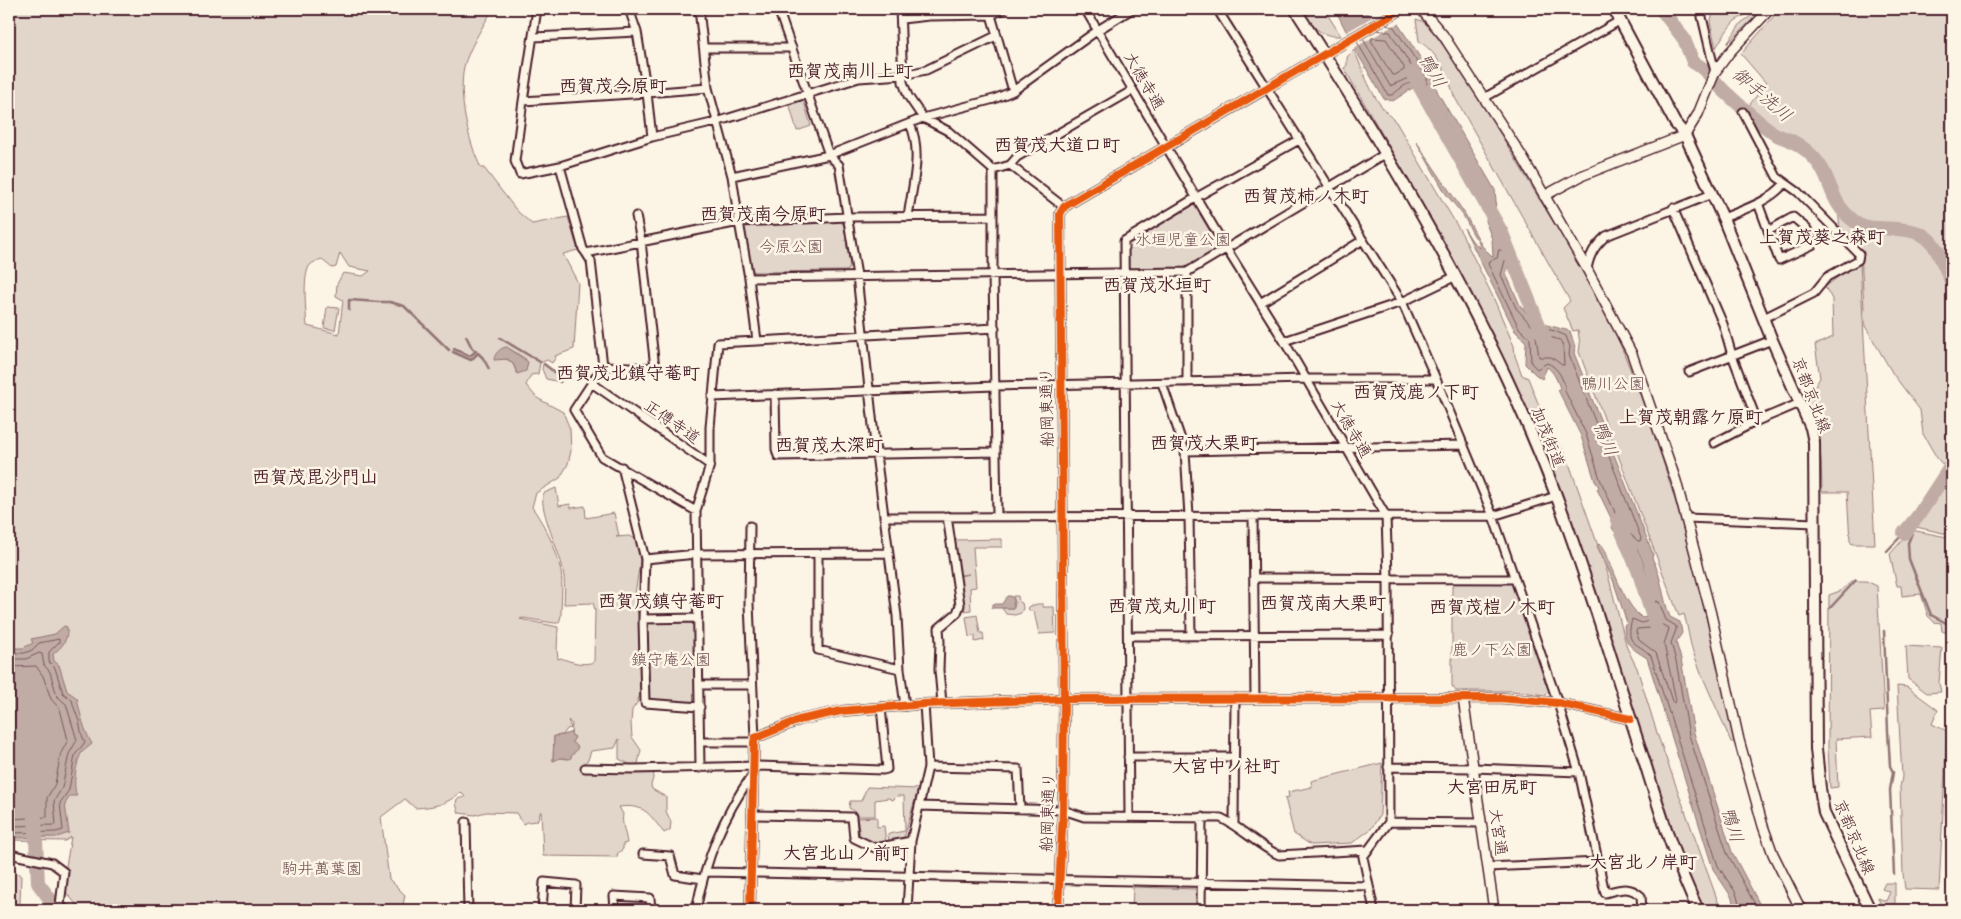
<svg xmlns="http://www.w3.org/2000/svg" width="1961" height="919" font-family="'Comic Neue','Klee One',sans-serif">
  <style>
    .green { fill: #e2d5ca; stroke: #967a7a; fill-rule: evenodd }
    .water { fill: #c0aca5; stroke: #917474 }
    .pier { fill: #fcf5e5 }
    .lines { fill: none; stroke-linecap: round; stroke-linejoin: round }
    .shore { stroke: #79575c; stroke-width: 1 }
    .stream { stroke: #917474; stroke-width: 2.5 }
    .river { stroke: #c0aca5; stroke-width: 14 }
    .street-casing { stroke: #4a1f2b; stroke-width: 11 }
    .secondary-casing { stroke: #4a1f2b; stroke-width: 12 }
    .primary-casing { stroke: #4a1f2b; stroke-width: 14 }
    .street { stroke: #fcf5e5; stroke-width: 7 }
    .secondary { stroke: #fcf5e5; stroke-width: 9 }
    .primary { stroke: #fcf5e5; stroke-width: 10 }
    .cycleway-casing { stroke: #fcf5e5; stroke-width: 11 }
    .cycleway { stroke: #e8590c; stroke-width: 8 }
    .labels { text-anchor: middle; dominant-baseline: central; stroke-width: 5; stroke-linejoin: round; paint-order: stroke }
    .street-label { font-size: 16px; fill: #4a1f2b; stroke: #fcf5e5 }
    .park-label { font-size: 16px; fill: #704c53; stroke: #fcf5e5 }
    .neighbourhood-label { font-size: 18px; font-weight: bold; fill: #4a1f2b; stroke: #fcf5e5 }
    .water-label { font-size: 18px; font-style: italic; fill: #6d4950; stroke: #fcf5e5 }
  </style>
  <rect width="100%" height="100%" fill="#fcf5e5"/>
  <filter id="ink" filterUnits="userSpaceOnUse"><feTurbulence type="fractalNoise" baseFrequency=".02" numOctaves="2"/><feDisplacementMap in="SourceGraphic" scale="10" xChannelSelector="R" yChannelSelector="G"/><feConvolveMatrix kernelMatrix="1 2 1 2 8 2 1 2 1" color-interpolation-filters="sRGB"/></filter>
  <g filter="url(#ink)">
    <!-- green -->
    <path class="green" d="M9 9H493C484 24 468 50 464 67 458 97 468 141 481 168H484L517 211 532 224 568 217 578 250 563 254 578 283 574 349 555 356 556 357 552 363 547 360 540 363 538 374 531 375 526 385 537 398 563 412 570 429 571 451 568 464 560 478 536 493 532 507C545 526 557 549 561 572 563 586 561 601 561 616L559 623H554L523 618 520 619 558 627 557 650 558 659 561 658C571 662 583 666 594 662L595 610 593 603 564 604C565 591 565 578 562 565 558 549 537 504 544 493L556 488 559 506 570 504 571 508 585 506 586 518 614 513 619 536 616 537 629 536 638 540 640 562 635 594 641 635V691L637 703 632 710 631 723 632 737 641 750 637 768 619 759V739L615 748 591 751 588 760 580 766 584 769H626C634 775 642 773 651 772L654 775 651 785 652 789 666 797V811L671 822 670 830 664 833C649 814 646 804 619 807L623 814C621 824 626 833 627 843L623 844V849L617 854 618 857 543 856 541 811 537 821 527 822 523 824 516 813 486 812 475 815 459 813 456 804 457 799 465 797 461 792C446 805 434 807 415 808L405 799 381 817 389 879 405 895 402 910H81L64 890V878L71 837 65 841 9 840ZM340 253 349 267 370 271 363 276 343 273 337 284 336 296 343 300 339 334 307 326C306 313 302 275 310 265 313 262 318 261 321 259L332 268 336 267ZM510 349 526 359 516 373C515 366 511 359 503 359ZM568 720 572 724 571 735 575 737 572 742C577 749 572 753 568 759L560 758 553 761 554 736 563 735 567 729 571 728Z
      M1302 9H1324L1341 36C1318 37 1313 26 1302 9Z
      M1715 9H1751C1747 15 1741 17 1735 21 1730 25 1719 42 1716 48L1710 22Z
      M1761 9H1763L1727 44 1741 23Z
      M1780 9H1952V475L1937 458 1923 434 1920 410 1893 374 1865 326 1861 254 1840 232 1837 195 1818 158 1802 144 1774 131 1748 107 1766 83 1741 54Z
      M1416 19 1422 21 1428 25C1471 81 1505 142 1541 202 1565 241 1592 280 1610 321 1670 455 1703 599 1735 742H1731C1719 712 1704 683 1693 652 1689 640 1688 627 1684 614L1679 616 1579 352 1580 345 1578 330 1573 331 1563 308 1570 301 1454 96C1448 75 1438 53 1419 41Z
      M1354 50C1366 77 1372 101 1396 122L1462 234 1493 297 1514 346 1515 356 1522 375 1528 378 1552 438 1565 452 1607 571 1627 648 1637 668 1658 736 1721 910H1701L1686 878 1561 496 1511 373 1435 226 1344 68 1347 65V57Z
      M800 99 804 102 811 126 797 131 789 103Z
      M1194 205 1218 244 1217 249 1187 268 1127 269 1128 244Z
      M839 221 844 225 850 267 847 271 755 272 751 269 743 229 747 225Z
      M1860 263 1875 544H1852L1850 541 1847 492H1822C1821 457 1822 433 1806 400L1820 378 1815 345 1833 337 1832 299 1825 287 1838 277Z
      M327 307 339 308 335 330 324 328Z
      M543 364 556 374 560 382 546 379 542 369Z
      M1942 486H1952V535L1916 527Z
      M1911 530 1952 538V635L1942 631 1941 623 1934 622 1928 616 1921 594 1902 596 1901 586H1897L1890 554Z
      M1002 539V547H973L976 587 970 588 971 610 965 611 960 576 969 574 960 575 955 540Z
      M1852 581H1866L1877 586 1884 711 1870 712 1872 737 1836 739 1838 787 1830 788 1828 748 1829 595 1840 591Z
      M1455 583H1512L1549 692 1546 695 1512 691H1456L1452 686V586Z
      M1013 596H1018L1019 602 1022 603 1023 608 1021 613 1015 615 1006 614 1002 608H1014L1015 603Z
      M1037 604H1043V607H1054L1055 633 1039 634 1034 612 1029 610 1028 607Z
      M977 615 980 633H983L984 640 975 642V636L969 637 966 617Z
      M691 620 694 622 697 701 694 704 651 699 648 695 646 624 648 621Z
      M1906 646 1942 648 1939 683 1941 692 1927 693 1908 679Z
      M1897 686 1907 687 1938 710 1932 724 1947 731 1939 890 1905 889 1903 874 1900 787 1902 777Z
      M1382 763 1380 815 1371 829 1352 843 1311 845 1294 834 1285 798 1289 797 1288 792 1312 787 1311 781Z
      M867 787 918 789 904 838 889 841 888 834 905 831 904 796H897L893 800 888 798 875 800V816H857L856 812 849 808 850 801H861Z
      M1952 797V890H1947Z
      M877 817V827L884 826 886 842 876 844 860 836 857 818Z
      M9 865 21 876 20 903 14 910H9Z
      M1885 883H1895V906L1893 910H1883L1878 898 1886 901 1890 892 1882 889Z
      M1133 887 1197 889V910H1132Z"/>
    <!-- water -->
    <path class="water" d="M1335 9H1363L1374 19 1396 21 1431 74 1438 93 1495 190 1496 201 1494 215 1499 224 1503 243 1512 256 1506 274 1520 305 1535 322 1570 331 1575 347 1574 353 1653 554 1652 558C1662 576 1662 597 1670 617L1680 622 1682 633 1676 642 1681 659 1694 733 1732 852 1760 905 1765 910H1736L1731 896 1713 869 1647 658C1631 648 1625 645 1624 626L1627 623 1613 580 1597 546 1600 543C1606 549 1606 554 1609 560 1617 579 1626 605 1642 618L1647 617C1651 594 1647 540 1618 536L1612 528 1613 522 1597 489 1599 487 1595 481 1581 436 1558 390 1560 388C1557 380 1554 372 1547 367L1542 379 1535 374 1525 364 1526 342 1515 331 1464 228 1472 241 1480 248 1478 240 1474 236 1463 215 1446 194 1416 141 1465 214 1482 246 1493 257 1492 239 1486 223 1487 204 1484 191 1443 115 1423 88 1414 87 1393 101 1384 99 1356 51Z
      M507 347 528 362 526 371 517 374 514 365 508 359 494 360C494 354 501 347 507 347Z
      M1007 596H1011L1014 600 1013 608H991L993 604H1002Z
      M64 626 67 627C68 640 63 646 53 654L54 661 59 665 67 691 77 698C80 714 84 730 92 744 89 747 85 749 82 752 76 761 72 787 77 796H70L65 804 69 833 57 837 9 838V648H23L33 643 31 639 55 634Z
      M571 732V735L575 737 572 742 578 747C576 752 572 754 570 759L560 758 553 761 554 736 564 735Z"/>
    <!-- pier -->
    <path class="pier" d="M1374 16 1397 19 1400 22 1352 49 1345 33Z"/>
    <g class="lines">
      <!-- shore -->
      <path class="shore" d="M1372 38 1386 39 1404 67V70L1395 75H1392L1372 42Z
        M1363 39 1390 86 1415 75V72L1390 32 1377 30
        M1357 42 1388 95H1392C1409 82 1406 82 1427 84V77L1394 27 1386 25
        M1499 250H1502L1506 257 1501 275 1516 308 1532 326 1555 331 1566 336 1570 347 1569 355 1641 538 1640 541H1638L1629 533 1621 531 1618 527 1614 510 1600 479 1586 434 1565 391C1565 380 1557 366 1547 363L1537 369 1531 363 1530 339 1519 328 1488 264 1489 261 1497 258Z
        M1539 334 1560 340 1563 347 1564 365H1562L1551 357H1539L1536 337Z
        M1658 622 1669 629 1664 644 1676 700 1674 703 1672 701 1656 653 1639 640 1636 632 1637 629 1650 628Z
        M9 653H25L32 650 39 643 59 639V642L49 652V662L55 668 63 693 72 700C74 708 76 714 79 721 81 729 81 735 85 742L75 755 69 790 60 803 63 830 56 832 9 833
        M9 659H26L39 653 42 654 44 665 50 672 57 696 66 704 77 740 69 754 62 788 54 801 56 825 9 826
        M9 667 36 666 43 676 51 699 60 709 68 740 61 753 55 784 47 798V817L9 819
        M1741 910 1736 893 1718 866 1651 656C1636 640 1625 647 1632 619L1642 623 1651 620 1656 601 1659 602 1666 620 1676 626V630L1671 643 1676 661 1689 735 1727 853 1758 910"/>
      <!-- stream -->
      <path class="stream" d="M381 302H390L404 306 449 350
        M349 310V300L379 302
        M466 336 472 348 476 351
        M500 338 540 362
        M454 349 470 356 476 351
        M453 352 471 360 478 353
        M478 353 483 358 489 369
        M544 364 557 374 560 382
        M560 382 563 377 560 376
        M1913 523 1914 528 1908 543 1909 559 1931 615 1952 626
        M1887 551 1904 533
        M1830 608 1856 580
        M1884 631 1888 731 1890 766 1893 772 1890 790 1894 874"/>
      <!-- river -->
      <path class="river" d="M1661 9 1684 39 1693 62C1709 71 1711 78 1723 90 1739 105 1755 119 1772 132 1777 136 1784 138 1790 140 1802 146 1811 153 1819 164 1833 184 1830 203 1854 221 1862 227 1871 228 1879 228 1933 230 1931 236 1952 283
        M1412 73 1502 233 1545 340
        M1617 520 1638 570 1655 624
        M1904 533 1918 516 1952 464
        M35 818 38 883 58 910"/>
      <defs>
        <path id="street" d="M629 9 637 32 647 93 708 88
          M699 9 708 88 732 176 739 222 749 278 757 341 718 343 710 427V465L696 511 700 768
          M778 9 829 155 839 165 857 276 876 454 897 616 900 669 905 706
          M900 9 903 82 908 96 923 118 994 99 1013 91 1098 30 1132 9
          M1004 9 991 15 1013 91
          M1085 9 1226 248 1284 341 1386 516 1388 578 1389 822 1363 857 1374 910
          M1217 9 1402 302 1436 379 1493 516 1558 703 1579 772 1605 893C1620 889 1629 885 1641 896L1642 910
          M1702 9V17L1715 72
          M902 19 929 16 991 15
          M534 37 637 32
          M704 48H792
          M1484 98 1621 20
          M523 101 537 9
          M1743 112 1777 177 1798 192 1859 254 1858 260 1827 277 1814 293 1764 318
          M652 137 647 93 523 101 515 161 520 174 560 166 652 137 716 122 859 78 903 75 926 70 996 36
          M1010 165 1017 157 1133 90
          M560 166 583 249 586 253
          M732 176 829 155 923 118 948 131 993 170
          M1758 203 1779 260 1812 245 1807 229 1793 217 1768 231
          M1673 208 1723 324 1732 355 1757 421
          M636 216 641 241 655 368 603 366 574 410 602 457 696 511
          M908 217C912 187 923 152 910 124
          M1723 218C1745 209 1769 202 1785 183
          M1587 269C1590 254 1594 247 1606 236L1712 194
          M749 278 1187 272 1385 154
          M1260 303 1363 240
          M757 341 995 328
          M1284 341 1402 302 1456 276
          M603 366 591 261 586 253 739 222 847 217 992 216
          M1689 372 1772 340
          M1187 382V272
          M1162 383 1185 451 1189 516 1191 636
          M593 384 710 465
          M775 394 776 449 778 456 996 452
          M712 397 995 386 1307 379H1436
          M1714 443 1757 421 1800 403
          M1185 451 1464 445
          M622 467 645 559 643 619 645 703 700 707
          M997 516 993 273V170L1010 165 1064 207
          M1253 516 1255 698
          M884 517 1493 516 1556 496
          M1686 518 1815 523
          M750 526 749 604 755 738
          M818 554V650L900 669
          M645 559 697 554 888 553
          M1254 578 1514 579
          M643 619 698 618
          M1128 636 1389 635
          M700 685H752
          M942 703 939 670 940 642 939 628 957 613 960 605 947 516
          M701 742H754
          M1128 757H1234
          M928 767 1018 769 1020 809
          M1388 767 1474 768 1579 772
          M585 768 633 769 758 766 883 770 887 769 881 707
          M919 806 1063 810 1084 817 1221 818C1242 828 1258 846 1279 855L1368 850
          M752 815 852 817 854 838 875 848 911 841
          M1129 817 1124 241 1197 197 1299 140
          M466 822 468 910
          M1389 822 1481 823
          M1234 824 1235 698
          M9 854 52 863 64 872 60 905 65 910
          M643 854 670 856 675 875 703 879
          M1488 867 1598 862
          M706 872 1369 886
          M9 909 10 910
          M542 910 544 882 576 885 575 910
          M615 910 614 896 650 898 651 910
          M696 910C706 859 722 817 753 774
          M907 910 911 841 928 767 924 704
          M1201 910 1202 817"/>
        <path id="secondary" d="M1421 9 1443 35 1521 155 1587 269 1632 354 1676 481 1711 614 1739 740 1763 826 1773 854 1801 910
          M1544 196 1581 176 1685 135 1698 114 1715 72 1729 53 1770 9
          M1463 698 1494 910
          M750 910 754 742 755 738 799 720 841 711 924 704 1064 699 1499 698 1558 703 1630 719
          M1058 910 1063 810 1064 699 1060 214 1064 207 1070 203 1402 9"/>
        <path id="primary" d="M1295 9C1395 163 1491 323 1556 495 1589 582 1615 672 1644 760 1660 811 1675 862 1698 910
          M1614 9 1675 123 1685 135 1723 218 1772 340 1811 428 1814 442 1816 749 1820 788 1824 813 1870 910"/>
      </defs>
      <!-- street casing -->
      <use href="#street" class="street-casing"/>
      <!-- secondary casing -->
      <use href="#secondary" class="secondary-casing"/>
      <!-- primary casing -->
      <use href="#primary" class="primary-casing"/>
      <!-- street -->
      <use href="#street" class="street"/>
      <!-- secondary -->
      <use href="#secondary" class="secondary"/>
      <!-- primary -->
      <use href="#primary" class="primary"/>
      <defs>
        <path id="cycleway" d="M750 910 754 742 755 738 799 720 841 711 924 704 1064 699 1499 698 1558 703 1630 719
          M1058 910 1063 810 1064 699 1060 214 1064 207 1070 203 1402 9"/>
      </defs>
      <!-- cycleway casing -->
      <use href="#cycleway" class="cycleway-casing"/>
      <!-- cycleway -->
      <use href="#cycleway" class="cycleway"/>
    </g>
  </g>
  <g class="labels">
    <!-- street labels -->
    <g class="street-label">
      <text transform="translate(1144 81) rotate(60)">大徳寺通</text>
      <text transform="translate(1811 395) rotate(69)">京都京北線</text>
      <text transform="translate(1047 407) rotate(-91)">船岡東通り</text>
      <text transform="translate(672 422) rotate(35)">正傅寺道</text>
      <text transform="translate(1351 429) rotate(60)">大徳寺通</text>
      <text transform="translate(1548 437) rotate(68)">加茂街道</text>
      <text transform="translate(1048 812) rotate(-88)">船岡東通り</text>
      <text transform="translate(1498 832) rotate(82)">大宮通</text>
      <text transform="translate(1854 837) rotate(67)">京都京北線</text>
    </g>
    <!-- park labels -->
    <g class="park-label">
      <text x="1183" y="240">水垣児童公園</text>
      <text x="791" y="247">今原公園</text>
      <text x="1613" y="384">鴨川公園</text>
      <text x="1492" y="650">鹿ノ下公園</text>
      <text x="671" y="660">鎮守庵公園</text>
      <text x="322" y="869">駒井萬葉園</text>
    </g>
    <!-- neighbourhood labels -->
    <g class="neighbourhood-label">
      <text x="850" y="71">西賀茂南川上町</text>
      <text x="613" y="86">西賀茂今原町</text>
      <text x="1057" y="145">西賀茂大道口町</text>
      <text x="1306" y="196">西賀茂柿ノ木町</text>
      <text x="763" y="214">西賀茂南今原町</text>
      <text x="1822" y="237">上賀茂葵之森町</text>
      <text x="1157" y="285">西賀茂水垣町</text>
      <text x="628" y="373">西賀茂北鎮守菴町</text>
      <text x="1416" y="392">西賀茂鹿ノ下町</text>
      <text x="1691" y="417">上賀茂朝露ケ原町</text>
      <text x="1204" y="443">西賀茂大栗町</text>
      <text x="829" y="445">西賀茂大深町</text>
      <text x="315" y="477">西賀茂毘沙門山</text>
      <text x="661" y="601">西賀茂鎮守菴町</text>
      <text x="1323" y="603">西賀茂南大栗町</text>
      <text x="1162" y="606">西賀茂丸川町</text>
      <text x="1492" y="607">西賀茂榿ノ木町</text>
      <text x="1226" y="766">大宮中ノ社町</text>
      <text x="1492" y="787">大宮田尻町</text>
      <text x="846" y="853">大宮北山ノ前町</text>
      <text x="1643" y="862">大宮北ノ岸町</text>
    </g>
    <!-- water labels -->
    <g class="water-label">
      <text transform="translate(1432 71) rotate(60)">鴨川</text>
      <text transform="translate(1762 95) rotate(41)">御手洗川</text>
      <text transform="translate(1605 439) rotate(68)">鴨川</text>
      <text transform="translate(1732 825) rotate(74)">鴨川</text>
    </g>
  </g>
  <!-- margin -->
  <rect width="1961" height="919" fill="none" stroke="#fcf5e5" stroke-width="30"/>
  <rect x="15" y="15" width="1931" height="889" fill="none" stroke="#4a1f2b" stroke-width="2" filter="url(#ink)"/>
</svg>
